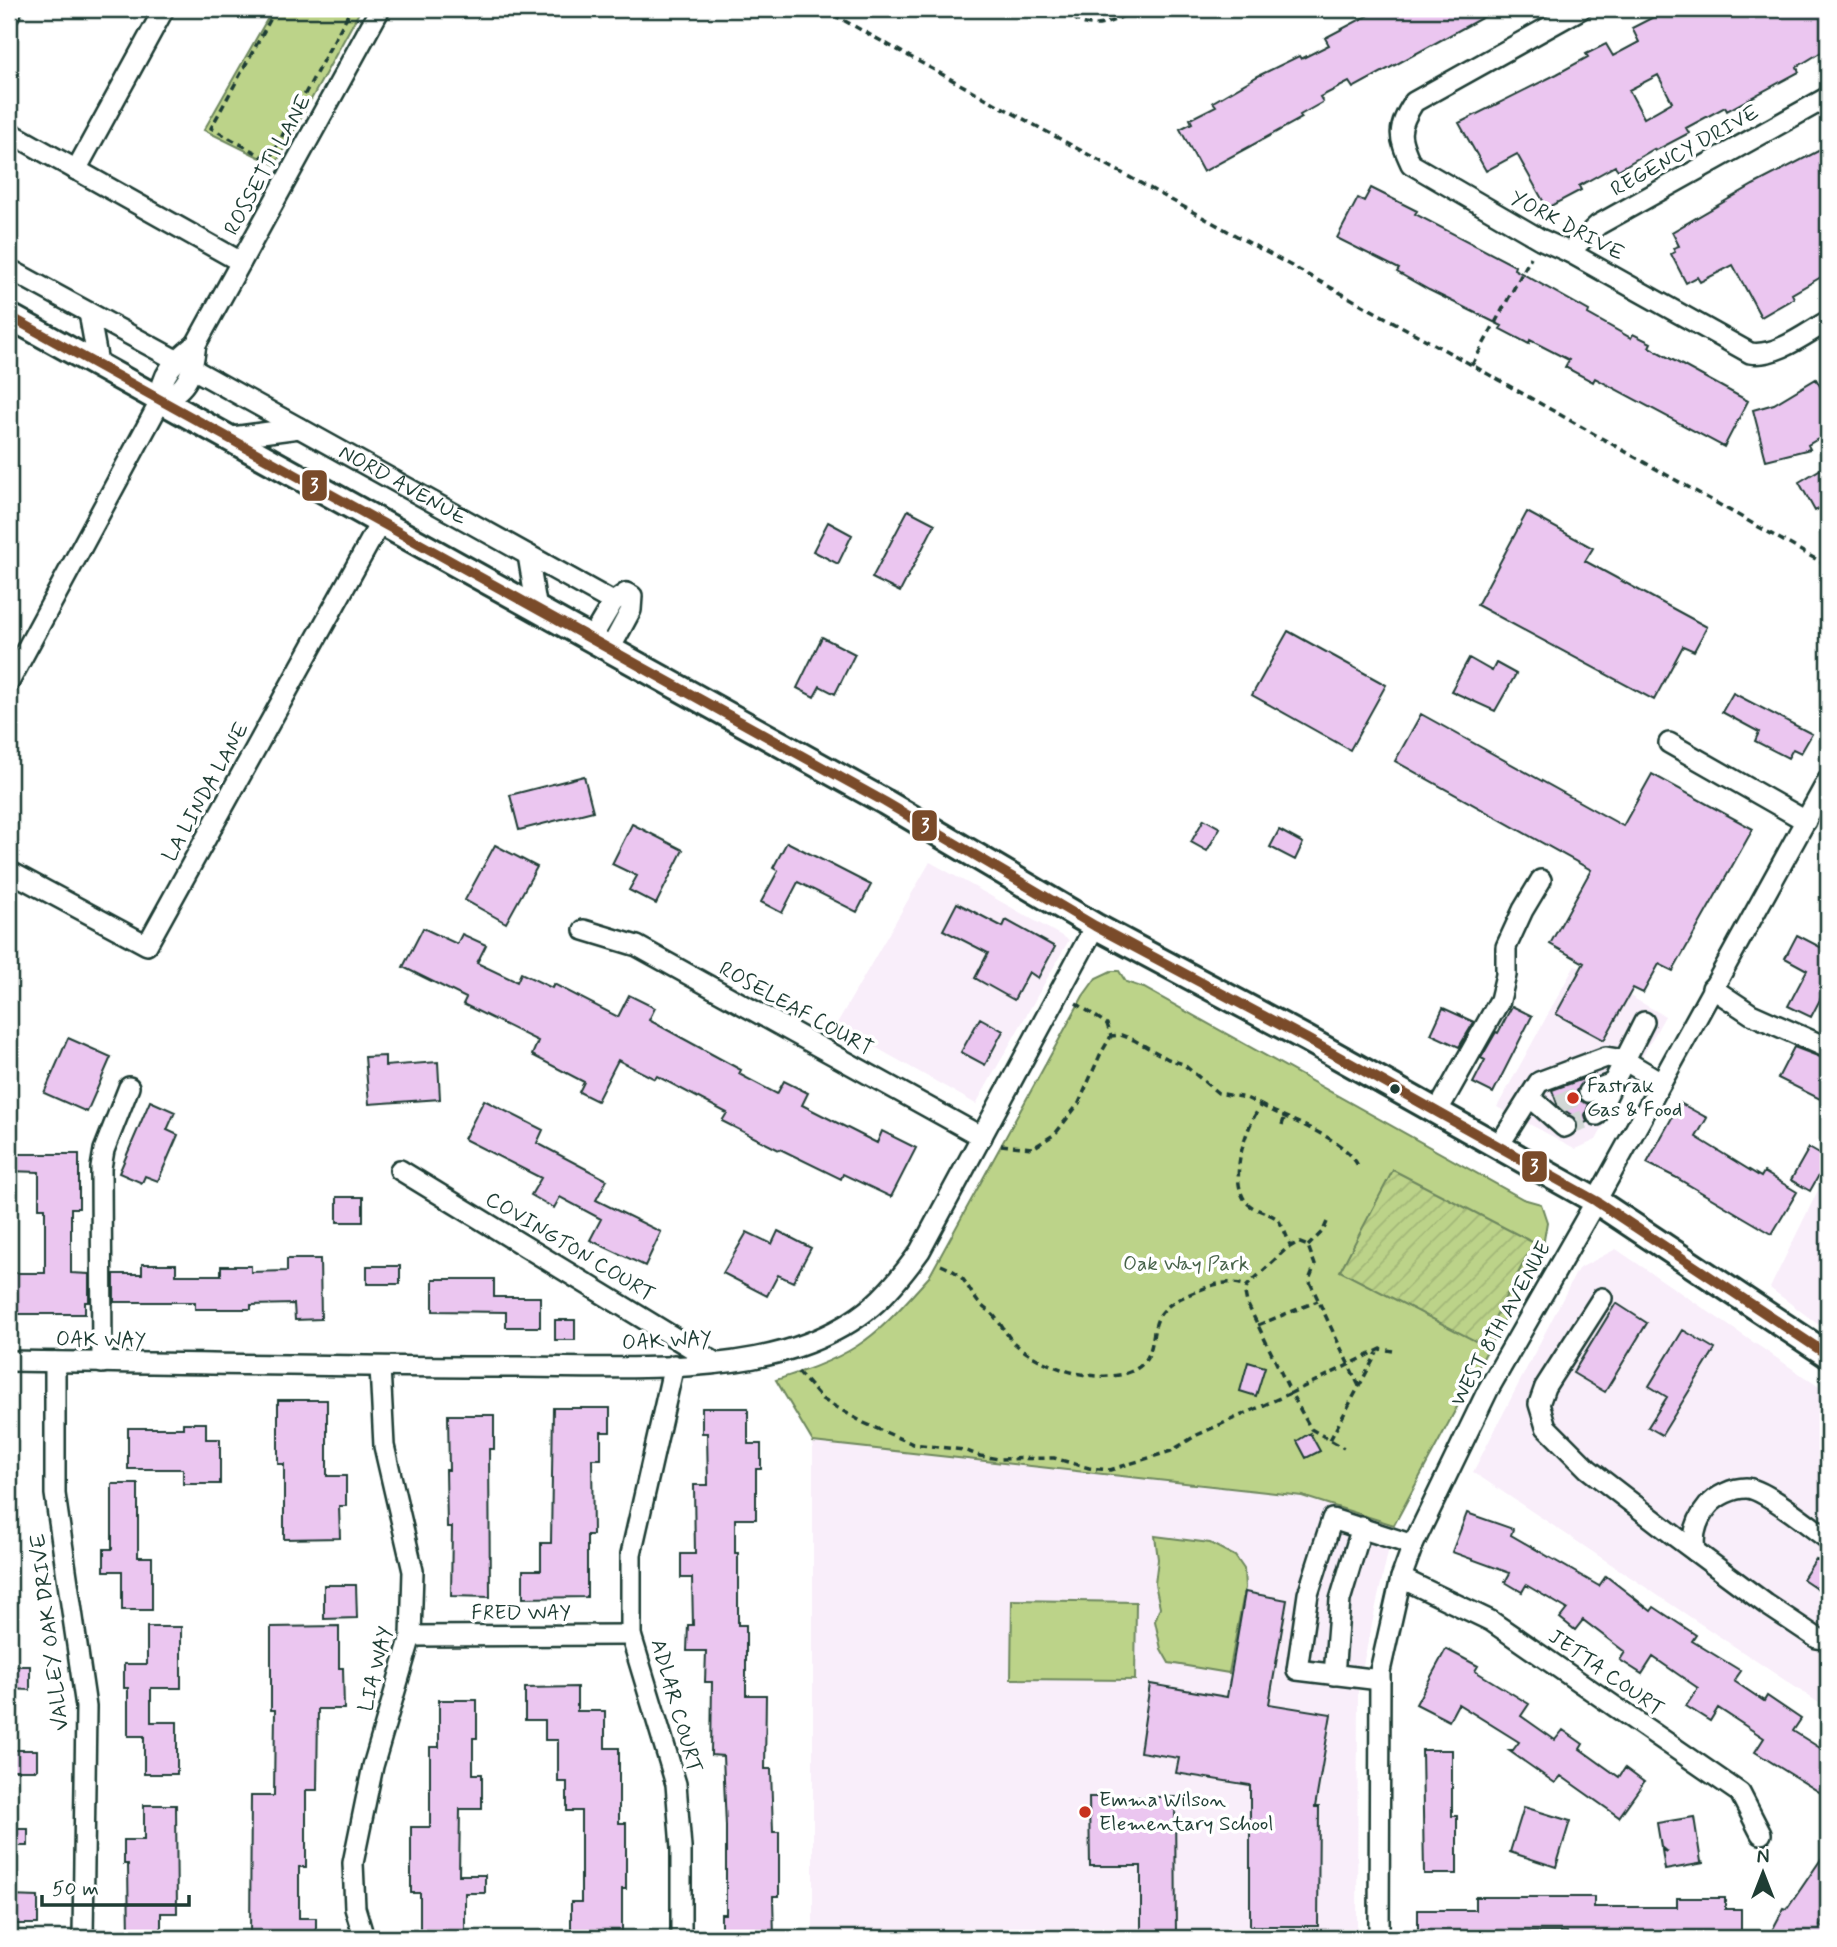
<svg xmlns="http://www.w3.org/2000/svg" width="1837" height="1947" font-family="Mynerve,sans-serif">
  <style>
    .built { fill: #f9eefa }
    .park { fill: #bcd389; stroke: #6e885e; stroke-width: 2 }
    .garden { fill: url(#garden-furrows); stroke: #6e885e; stroke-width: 2 }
    .building { fill: #ebc6f0; stroke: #1f3d34; stroke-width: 2; fill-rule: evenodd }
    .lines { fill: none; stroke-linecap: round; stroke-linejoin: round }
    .minor-tunnel { stroke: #d2d8d6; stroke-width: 19; stroke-dasharray: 19 10; stroke-linecap: butt }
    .minor-casing { stroke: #1f3d34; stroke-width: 24 }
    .major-casing { stroke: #1f3d34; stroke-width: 30 }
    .path { stroke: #1f3d34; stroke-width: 3.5; stroke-dasharray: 7 5; stroke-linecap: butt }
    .minor { stroke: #fff; stroke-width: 19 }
    .major { stroke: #fff; stroke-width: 24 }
    .bus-1-casing { stroke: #fff; stroke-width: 16 }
    .bus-1 { stroke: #7a4b2a; stroke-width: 10 }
    .bus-dot { fill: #1f3d34; stroke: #fff; stroke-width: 2.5 }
    .poi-dot { fill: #c8321e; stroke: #fff; stroke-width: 2.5 }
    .labels { text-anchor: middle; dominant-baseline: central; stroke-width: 7; stroke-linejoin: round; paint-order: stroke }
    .street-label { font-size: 21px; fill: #1f3d34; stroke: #fff }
    .poi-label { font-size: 21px; fill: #1f3d34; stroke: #fff; text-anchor: start }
    .park-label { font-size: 21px; fill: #466249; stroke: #fff }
    .line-badge { stroke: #fff; stroke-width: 2.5 }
    .badge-label { font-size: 19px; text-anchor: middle; font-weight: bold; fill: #fff }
  </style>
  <defs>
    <pattern id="garden-furrows" width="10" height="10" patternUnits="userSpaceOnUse" patternTransform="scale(1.75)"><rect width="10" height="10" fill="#bcd389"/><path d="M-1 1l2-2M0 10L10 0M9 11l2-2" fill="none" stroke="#a1b677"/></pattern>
  </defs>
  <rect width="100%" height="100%" fill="#fff"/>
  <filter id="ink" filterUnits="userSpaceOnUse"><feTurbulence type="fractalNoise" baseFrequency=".0143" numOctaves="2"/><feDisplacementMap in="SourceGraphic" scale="14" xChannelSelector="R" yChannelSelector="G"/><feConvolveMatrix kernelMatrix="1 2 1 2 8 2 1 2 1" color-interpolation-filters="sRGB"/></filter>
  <g filter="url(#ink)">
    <!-- built -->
    <path class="built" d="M930 862 1069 940 976 1104 836 1025Z
      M1575 965 1665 1016 1596 1140 1576 1149 1497 1107Z
      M1828 1170V1332L1770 1288Z
      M1616 1249 1828 1393V1709L1473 1472 1578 1269Z
      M813 1442 1302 1496 1394 1525 1358 1687 1357 1938H813Z"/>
    <!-- park -->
    <path class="park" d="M273 9H361L275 165 204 130Z
      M1111 971H1119L1126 982 1144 988 1523 1199 1541 1204 1547 1222 1543 1246 1394 1525 1302 1496 813 1442 776 1380C804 1371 832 1362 857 1346 885 1328 907 1301 929 1277L1083 996 1096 978Z
      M1155 1536 1210 1543 1235 1556 1244 1569 1245 1588 1229 1673 1169 1663 1161 1649 1155 1621 1160 1607 1155 1584 1158 1559Z
      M1012 1600 1136 1602 1135 1680 1011 1679Z"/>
    <!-- garden -->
    <path class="garden" d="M1393 1170 1534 1243 1481 1344 1340 1271Z"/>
    <!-- building -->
    <path class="building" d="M1390 9H1498L1353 88 1349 82 1320 97 1323 102 1300 115 1302 118 1203 172 1180 129 1192 123 1190 119 1216 106 1213 102 1258 76 1299 56 1301 59 1329 45 1325 38 1378 10 1380 14Z
      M1669 9H1828V48L1797 67 1799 72 1727 111 1725 107 1686 128 1689 133 1655 151 1654 149 1618 170 1615 166 1579 186 1581 190 1547 208 1517 154 1486 171 1459 123 1557 74 1588 57 1586 54 1606 44 1613 56 1639 42 1632 28ZM1658 75 1672 102 1644 118 1629 90Z
      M1828 146V273L1792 294 1794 298 1761 317 1733 265 1700 282 1697 277 1686 283 1671 254 1675 252 1673 248 1679 246 1672 232 1753 185Z
      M1371 188 1417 211 1415 214 1515 266 1514 269 1589 311 1588 314 1631 338 1633 334 1651 343 1649 347 1748 401 1724 447 1595 378 1593 382 1565 367 1569 360 1530 340 1529 344 1500 329 1502 326 1429 290 1397 272 1399 269 1337 238 1358 198 1364 201Z
      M1816 379 1828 400V433L1808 445 1810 449 1766 460 1753 410 1774 404Z
      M1821 469 1828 483V504L1815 511 1799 482Z
      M908 510 935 524 900 592 872 578Z
      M1527 512 1593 548 1585 561 1707 627 1694 651 1683 646 1654 700 1477 605Z
      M828 522 852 535 838 564 813 551Z
      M1288 631 1386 685 1350 750 1252 695Z
      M822 637 855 654 835 694 820 686 814 697 797 688Z
      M1469 658 1492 671 1496 663 1516 674 1495 711 1451 691Z
      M1733 693 1812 734 1801 753 1793 749 1788 758 1755 741 1759 732 1722 712Z
      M1421 714 1623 826 1652 774 1753 829 1673 971 1659 964 1643 993 1633 988 1604 1040 1556 1014 1584 963 1550 944 1591 870 1395 761Z
      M584 776 593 811 519 830 510 795Z
      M1204 819 1220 828 1207 851 1191 842Z
      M632 824 683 850 656 904 629 890 637 876 612 864Z
      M1279 830 1303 843 1295 860 1270 847Z
      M787 842 871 885 857 912 798 882 782 913 761 902 778 871 773 868Z
      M495 845 537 867 506 923 465 900Z
      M957 903 1003 927 1006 920 1055 947 1038 978 1029 972 1014 1000 975 978 988 953 943 930Z
      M423 928 457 944 462 934 486 945 477 963 517 982 521 973 552 988 554 984 618 1017 629 995 655 1008 649 1020 741 1070 739 1074 777 1094 784 1081 808 1093 802 1105 877 1143 882 1131 916 1148 891 1197 843 1174 841 1179 780 1149 779 1150 722 1121 727 1113 657 1076 655 1079 618 1060 597 1101 579 1092 584 1082 532 1055 538 1041 463 1004 466 998 403 967Z
      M1797 935 1828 951V975L1821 988 1825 990 1811 1017 1788 1006 1807 970 1785 958Z
      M1512 1006 1532 1016 1493 1093 1473 1083 1485 1060 1481 1058 1496 1032 1498 1033Z
      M1443 1008 1474 1022 1459 1047 1431 1034Z
      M980 1018 1003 1031 985 1065 961 1052Z
      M68 1038 111 1057 87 1112 44 1093Z
      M1794 1047 1828 1060V1103L1778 1078Z
      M385 1056V1066L438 1062 440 1099 369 1104 365 1057Z
      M1583 1079 1584 1081 1577 1091 1581 1101 1589 1104 1585 1115 1587 1122 1578 1126 1573 1116 1558 1106 1552 1090Z
      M484 1100 543 1130 537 1143 607 1180 596 1200 661 1232 645 1266 590 1240 601 1219 560 1197 554 1208 531 1195 541 1178 464 1139Z
      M150 1101 175 1112 167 1130 178 1135 158 1181 145 1176 142 1183 119 1173Z
      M1680 1103 1707 1118 1696 1137 1761 1177 1764 1172 1797 1192 1772 1234 1675 1177 1647 1163Z
      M1809 1148 1828 1159 1810 1191 1791 1180Z
      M17 1154H79V1208H71V1273L89 1274V1302H85V1314H9V1273H45V1208H39V1172L9 1171Z
      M337 1197H363V1222H337Z
      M778 1231 811 1248 793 1282 778 1275 767 1296 723 1273 747 1232 772 1244Z
      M287 1259H320L321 1319 295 1320 294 1304 251 1305V1309H195V1302H114V1274H142V1264H176V1275H221V1266H251V1272L287 1271Z
      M367 1266H400V1284H367Z
      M433 1279H494V1297H540V1327H506V1312L433 1311Z
      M1616 1303 1647 1323 1605 1392 1573 1373Z
      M555 1320H575V1340H555Z
      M1683 1330 1715 1349 1662 1435 1648 1427 1667 1397 1649 1386Z
      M1248 1362 1265 1367 1256 1396 1240 1391Z
      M278 1400H327V1476H346V1506H339L340 1538 284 1539V1464H278Z
      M553 1408H610V1432H601V1459H592L593 1535H587V1597L523 1598V1570H541V1543H551Z
      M702 1408H748V1444H761V1469H756V1519H735V1553H738V1625H746V1695H766L765 1769H771L773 1832H779V1896H773L774 1938H721V1914H726V1826L723 1756 711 1755 712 1682H705L706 1651H687L688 1625H693L692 1578H681V1554H695L694 1485H708L707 1433H702Z
      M448 1415H494V1449H489L490 1597 451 1596 452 1527H447L446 1470H449Z
      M183 1423H206V1439H220V1484H183V1469H128V1428H183Z
      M1310 1433 1320 1451 1306 1458 1297 1441Z
      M112 1484H138V1557H152V1610H122V1571H104V1549H112Z
      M1467 1513 1513 1529 1511 1535 1599 1586 1606 1576 1651 1611 1654 1607 1696 1635 1692 1641 1741 1671 1734 1681 1764 1701 1767 1696 1801 1719 1793 1731 1828 1753V1781L1821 1793 1755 1752 1764 1738 1718 1708 1710 1721 1686 1706 1698 1688 1679 1675 1653 1657 1642 1674 1620 1660 1625 1652 1583 1620 1575 1630 1560 1618 1567 1609 1526 1585 1522 1592 1505 1582 1510 1573 1452 1552Z
      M1816 1559 1828 1567V1579L1821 1591 1803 1579Z
      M324 1585H356L357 1618 324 1619Z
      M1245 1592 1287 1600 1269 1704 1331 1714 1315 1807H1319L1318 1926H1250V1785L1176 1773 1179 1758 1140 1752 1150 1684 1227 1697Z
      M339 1626V1668H343L344 1709H318L317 1790H306V1867H299V1918H316V1938H250L251 1796H274L275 1710H271V1627Z
      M147 1627H181V1688H151V1722H177V1774H144V1736H128V1688H124V1664H147Z
      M1446 1649 1478 1666 1475 1671 1529 1704 1521 1716 1555 1740 1563 1730 1583 1744 1580 1749 1619 1777 1625 1768 1644 1782 1619 1817 1561 1776 1555 1783 1508 1750H1513L1519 1742 1458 1704 1449 1721 1416 1704Z
      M9 1666H30V1690L9 1689Z
      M577 1687V1711H605V1748H619V1823H626V1889H622V1938H571V1902H581V1811H567V1782H558V1740H545V1720H525V1688Z
      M439 1700H477V1738H473V1774H482V1809H460L459 1875H485V1893H465V1938H420V1893H411V1827H430V1747H439Z
      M9 1750H37V1770H9Z
      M1422 1750H1452V1816H1457V1874H1424Z
      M1089 1797H1175L1176 1938H1141V1866H1090Z
      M144 1805H176L177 1913H161V1938H129L128 1864H124V1840H144Z
      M1524 1807 1570 1821 1556 1867 1510 1852Z
      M1694 1817 1701 1862 1704 1863 1665 1870 1662 1850 1667 1852 1661 1847 1657 1823Z
      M9 1829H28V1846H9Z
      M1828 1849V1913L1820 1926 1828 1931V1938H1768L1784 1908 1787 1909Z
      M9 1896 38 1897V1924H9Z
      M1475 1897H1594V1907H1677V1898H1725V1909H1741V1933L1662 1932V1938H1567V1932H1524V1934H1502V1938H1418V1910H1475Z"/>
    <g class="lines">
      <!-- minor-tunnel -->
      <path class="minor-tunnel" d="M1558 1104 1589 1092
        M1566 1126 1597 1115"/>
      <defs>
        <g id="minor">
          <path d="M1581 9 1414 102C1397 129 1398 136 1411 164L1540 239 1569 252 1750 353C1777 357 1805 334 1828 321"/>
          <path d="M9 15 12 9"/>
          <path d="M9 132 241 262"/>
          <path d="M76 170 164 9"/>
          <path d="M1569 252 1598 225 1828 97"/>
          <path d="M9 269 176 360"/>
          <path d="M89 313 99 368"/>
          <path id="s1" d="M193 369 613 602"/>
          <path d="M160 402C189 389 192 374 196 344L380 9"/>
          <path d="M225 438 299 428"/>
          <path d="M528 555 537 610"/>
          <path d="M591 639 613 602 626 593 632 596 631 610 610 649"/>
          <path d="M9 682 160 402C160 373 175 361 196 344"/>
          <path d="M1669 743 1806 821"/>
          <path d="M9 871 147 945 380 523"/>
          <path d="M584 930 637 946 982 1137"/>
          <path d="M1712 988 1751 1014 1828 1048"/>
          <path d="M1589 1092 1613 1083"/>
          <path d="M1530 1097 1564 1127 1566 1126"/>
          <path d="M1437 1112 1500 1000 1506 975V947L1523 910 1541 880"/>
          <path d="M1597 1115 1644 1022"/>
          <path d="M1498 1147 1539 1082 1606 1057 1624 1060 1661 1082"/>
          <path d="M400 1170 716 1363"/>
          <path d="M1602 1298 1545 1387 1539 1404 1546 1427 1588 1469 1676 1537 1766 1604 1817 1638 1828 1640"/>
          <path d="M9 1361C179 1363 348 1367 518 1367 605 1367 727 1375 808 1343 862 1322 887 1297 920 1251L1095 926"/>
          <path d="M55 1362V1494L86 1707 83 1938"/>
          <path d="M102 1363 101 1168 104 1150 129 1087"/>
          <path d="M674 1365 631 1554V1635L676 1784 681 1848V1938"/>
          <path d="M1695 1551C1692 1534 1697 1519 1708 1506 1716 1496 1733 1488 1746 1488 1764 1488 1812 1528 1828 1539"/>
          <path d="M1401 1578 1491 1621 1740 1793 1761 1834"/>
          <path d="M411 1636 631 1635"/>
          <path d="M1334 1675 1340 1600 1362 1527"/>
          <path d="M1380 1680 1297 1670 1308 1594 1332 1519 1413 1545"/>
          <path d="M364 1938 355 1908 353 1863 373 1766 411 1636 413 1571 384 1446 380 1367"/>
          <path d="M1379 1938 1380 1671 1401 1578 1413 1545 1488 1390 1596 1201 1828 780"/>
        </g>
        <path id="major" d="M9 316 885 802 1095 926 1307 1039 1596 1201 1828 1355"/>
      </defs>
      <!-- minor casing -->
      <use href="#minor" class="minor-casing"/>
      <!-- major casing -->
      <use href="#major" class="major-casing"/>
      <!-- path -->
      <path class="path" d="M276 9 211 128 269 160 351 9
        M823 9 1472 365 1828 566
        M1065 9C1087 37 1111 23 1136 9
        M1472 365 1531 257
        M1076 1003 1107 1024 1111 1036 1121 1035 1134 1040 1168 1059 1183 1064 1218 1093 1246 1098 1261 1105C1246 1127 1227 1180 1247 1203 1255 1211 1267 1212 1276 1218 1283 1224 1287 1238 1291 1247
        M1261 1105C1289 1121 1347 1138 1359 1168
        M1282 1125 1284 1119
        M1001 1145 1033 1148 1055 1134 1079 1103 1100 1055 1111 1036
        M1308 1246 1323 1231 1327 1222
        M941 1265C967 1276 963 1282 978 1302 982 1307 989 1311 994 1316 1001 1324 1006 1334 1013 1342 1029 1357 1054 1368 1075 1373 1100 1378 1141 1381 1150 1351 1154 1339 1153 1326 1160 1315 1170 1301 1185 1296 1200 1290 1217 1283 1229 1280 1247 1286
        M1258 1325 1318 1301
        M798 1372 822 1399 864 1423 913 1444 964 1450 980 1456 999 1459 1054 1458 1089 1468 1110 1470 1171 1451 1197 1435 1291 1393 1311 1429 1344 1448
        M1359 1386C1342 1351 1325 1315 1309 1280L1315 1265 1308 1246 1298 1242 1285 1250 1247 1286 1245 1293 1247 1303 1291 1393 1381 1349 1393 1351
        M1330 1440 1377 1353"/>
      <!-- minor -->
      <use href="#minor" class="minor"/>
      <!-- major -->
      <use href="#major" class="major"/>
      <defs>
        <path id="bus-1" d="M9 316 885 802 1095 926 1307 1039 1596 1201 1828 1355"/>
      </defs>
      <!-- bus-1 casing -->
      <use href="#bus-1" class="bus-1-casing"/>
      <!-- bus-1 -->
      <use href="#bus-1" class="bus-1"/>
    </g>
  </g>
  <!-- markers -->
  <circle class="bus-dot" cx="1395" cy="1089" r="6"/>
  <g class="poi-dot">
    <circle cx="1573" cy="1098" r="7"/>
    <circle cx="1085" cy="1812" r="7"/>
  </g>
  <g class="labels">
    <!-- street labels -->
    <g class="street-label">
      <text transform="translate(1685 151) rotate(-29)">REGENCY DRIVE</text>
      <text transform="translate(268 165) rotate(-61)">ROSSETTI LANE</text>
      <text transform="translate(1567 226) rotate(28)">YORK DRIVE</text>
      <text stroke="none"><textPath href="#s1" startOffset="240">NORD AVENUE</textPath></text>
      <text transform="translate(206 792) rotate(-61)">LA LINDA LANE</text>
      <text transform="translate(796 1009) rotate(29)">ROSELEAF COURT</text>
      <text transform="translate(570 1247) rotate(31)">COVINGTON COURT</text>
      <text transform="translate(1501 1324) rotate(-61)">WEST 8TH AVENUE</text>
      <text transform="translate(101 1340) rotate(1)">OAK WAY</text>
      <text transform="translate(667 1341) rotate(-3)">OAK WAY</text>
      <text x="521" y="1613">FRED WAY</text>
      <text transform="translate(50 1632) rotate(-97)">VALLEY OAK DRIVE</text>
      <text transform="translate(376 1669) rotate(-76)">LIA WAY</text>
      <text transform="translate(1606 1673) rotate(35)">JETTA COURT</text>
      <text transform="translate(676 1706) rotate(74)">ADLAR COURT</text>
    </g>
    <!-- poi labels -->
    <g class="poi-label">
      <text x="1587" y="1086">Fastrak<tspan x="1587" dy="24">Gas &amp; Food</tspan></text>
      <text x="1099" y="1800">Emma Wilson<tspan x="1099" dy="24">Elementary School</tspan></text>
    </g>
    <!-- park labels -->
    <g class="park-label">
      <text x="1186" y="1264">Oak Way Park</text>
    </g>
  </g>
  <g class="line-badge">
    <rect x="301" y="469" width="27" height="33" rx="7" fill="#7a4b2a"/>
    <rect x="911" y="809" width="27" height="33" rx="7" fill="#7a4b2a"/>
    <rect x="1521" y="1150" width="27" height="33" rx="7" fill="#7a4b2a"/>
  </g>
  <g class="badge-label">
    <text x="314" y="492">3</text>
    <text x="925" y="832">3</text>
    <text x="1534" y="1173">3</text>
  </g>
  <!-- margin -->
  <rect width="1837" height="1947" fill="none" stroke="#fff" stroke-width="35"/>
  <rect x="18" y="18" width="1802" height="1912" fill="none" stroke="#1f3d34" stroke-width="2.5" filter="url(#ink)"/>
  <!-- north arrow -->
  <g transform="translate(1763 1873)" stroke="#ffffff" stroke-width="5" paint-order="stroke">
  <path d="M0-5L12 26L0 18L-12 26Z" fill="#1f3d34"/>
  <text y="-10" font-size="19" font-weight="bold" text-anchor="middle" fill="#1f3d34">N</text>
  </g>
  <!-- scale -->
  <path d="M42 1895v10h147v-10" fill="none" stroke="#1f3d34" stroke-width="3.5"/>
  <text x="52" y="1895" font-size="21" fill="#1f3d34" stroke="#ffffff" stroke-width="5" paint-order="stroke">50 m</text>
</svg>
